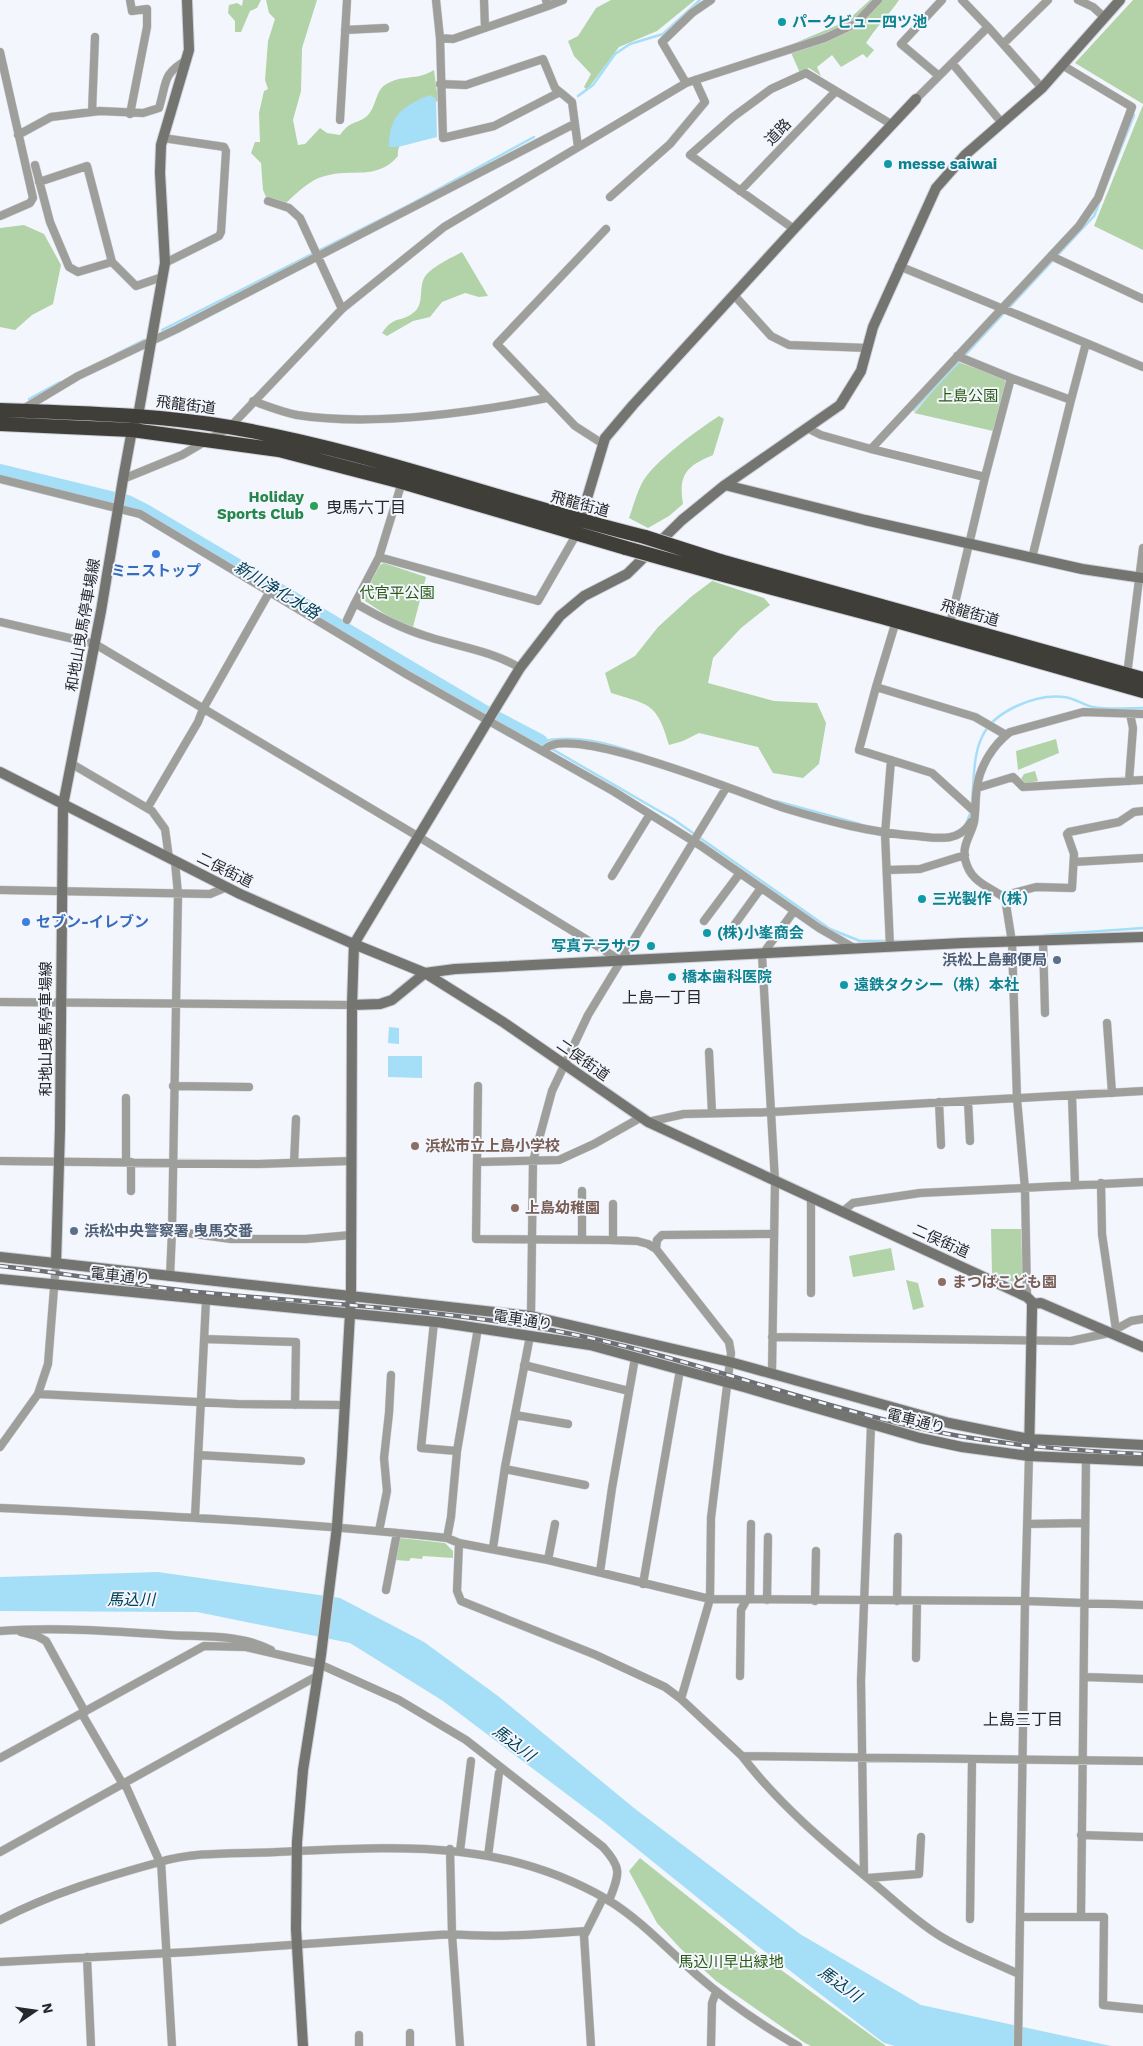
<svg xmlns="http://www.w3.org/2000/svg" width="1143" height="2046" font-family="'Work Sans','Noto Sans JP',sans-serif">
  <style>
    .green { fill: #b2d3a7 }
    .water { fill: #a5def7 }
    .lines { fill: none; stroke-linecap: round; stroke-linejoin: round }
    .stream { stroke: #a5def7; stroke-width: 2.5 }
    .river { stroke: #a5def7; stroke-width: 16 }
    .street-casing { stroke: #ced1d7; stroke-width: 9 }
    .secondary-casing { stroke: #ced1d7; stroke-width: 12 }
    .highway-casing { stroke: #ced1d7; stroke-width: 16 }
    .street { stroke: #9e9e9b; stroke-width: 8 }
    .secondary { stroke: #747470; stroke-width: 10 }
    .highway { stroke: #3f3e38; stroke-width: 14 }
    .rail-casing { stroke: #6d6f73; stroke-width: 4.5 }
    .rail { stroke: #f3f6fd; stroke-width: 2.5; stroke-dasharray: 8; stroke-linecap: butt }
    .highway-bridge-casing { stroke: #ced1d7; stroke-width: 16; stroke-linecap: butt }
    .highway-bridge { stroke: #3f3e38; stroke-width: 14 }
    .culture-dot { fill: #0f9aa8; stroke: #f3f6fd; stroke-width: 2 }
    .leisure-dot { fill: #2e9e5b; stroke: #f3f6fd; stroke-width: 2 }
    .shop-dot { fill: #3f7fe0; stroke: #f3f6fd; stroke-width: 2 }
    .service-dot { fill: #5c6f8a; stroke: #f3f6fd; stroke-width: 2 }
    .education-dot { fill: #8d6e63; stroke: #f3f6fd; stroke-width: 2 }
    .labels { text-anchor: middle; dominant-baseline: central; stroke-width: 4; stroke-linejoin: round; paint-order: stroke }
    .culture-label { font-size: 15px; font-weight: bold; fill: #0d838f; stroke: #f3f6fd; text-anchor: start }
    .street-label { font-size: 15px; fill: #27282b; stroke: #f3f6fd }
    .park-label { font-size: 15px; fill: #285a12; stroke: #f3f6fd }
    .leisure-label { font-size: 15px; font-weight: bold; fill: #27864d; stroke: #f3f6fd; text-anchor: end }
    .shop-label { font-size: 15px; font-weight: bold; fill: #366cbe; stroke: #f3f6fd }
    .service-label { font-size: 15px; font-weight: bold; fill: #4e5e75; stroke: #f3f6fd; text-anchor: end }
    .education-label { font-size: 15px; font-weight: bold; fill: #785e54; stroke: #f3f6fd; text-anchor: start }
    .neighbourhood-label { font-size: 16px; fill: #27282b; stroke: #f3f6fd }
    .water-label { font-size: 16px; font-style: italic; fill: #004056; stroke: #f3f6fd }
  </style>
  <rect width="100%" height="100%" fill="#f3f6fd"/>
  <!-- green -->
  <path class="green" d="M243 0H261L257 8 250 11 241 32H235V21L228 13 229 5 237 3 242 6Z
    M266 0H317L302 48 301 91 293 120 298 145 305 144 320 128 327 133 340 135C351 119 358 125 368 115 376 107 376 90 385 85 401 74 417 81 434 70L438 100C427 111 395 140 398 156 377 181 352 168 325 176 309 180 298 192 286 203L266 197 263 190 261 163 251 153 255 142H260L259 113 264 91 268 89 265 80 268 41 275 19 269 13Z
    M611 0H695L657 31 619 47 587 90 584 87 591 74 574 56 568 41 578 36 596 8Z
    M870 0H899C889 15 876 27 866 43L874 50 867 58 863 54 841 67 832 55 817 67 821 76 809 68 800 73 788 46 847 21Z
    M1133 0H1143V104L1075 63Z
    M1143 105V250L1094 226Z
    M24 225 44 234 61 265 53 304 32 315 15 330 0 327V228Z
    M462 252 488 296 479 297 465 293 442 302 430 317 413 321 387 336 382 333C394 315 400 323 413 313 426 304 417 286 426 275 435 265 451 258 462 252Z
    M958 362 1004 378 1006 383 993 431 914 413Z
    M719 416 724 419 713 455C687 466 678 474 683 504L669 516 648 528 629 518C633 507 636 495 641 485 651 463 699 429 719 416Z
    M384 563 426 577 413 627 394 620 365 601 363 597 380 565Z
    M712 581 764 598 770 605 741 628 713 658 708 683 774 701 817 703 826 723 819 764 803 778 773 773 758 747 699 733 683 741 669 745C657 703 650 705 611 693L605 673 635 656 658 627 692 596Z
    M1056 739 1059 753 1018 770 1016 751Z
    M1035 771 1038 781 1023 784 1021 779 1024 774Z
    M991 1229H1021L1023 1279 1019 1284 992 1274Z
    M891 1248 895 1270 853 1277 849 1256Z
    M906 1280 918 1283 924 1307 913 1310Z
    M400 1538 445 1543 453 1551V1558L423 1556 422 1559 411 1558 409 1561 396 1560Z
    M640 1858 766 1959 886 2046H811L805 2043 716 1981 680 1948 657 1923 629 1871Z"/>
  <!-- water -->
  <path class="water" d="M430 95 436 99 437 137 398 147H389C389 116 402 106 430 95Z
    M389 1027 399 1028V1044L388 1043Z
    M388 1056H422V1078L388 1077Z
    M158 1572 340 1598 424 1642 498 1696 634 1808 800 1934 921 2005 1111 2046H895L884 2043 755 1944 605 1823 443 1701 350 1643 197 1612 0 1611V1577Z"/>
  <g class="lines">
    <!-- stream -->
    <path class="stream" d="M578 96 593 85 615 54 630 44 663 34 700 0
      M162 330 409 205 534 137
      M116 354 144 340
      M29 399 60 382
      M914 410 1094 216 1134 115
      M540 742 673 819 830 929 860 941H909
      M540 742C575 733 610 744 643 755
      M776 801 860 824
      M972 801C974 781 973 755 982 737 994 710 1037 694 1064 697 1075 698 1083 705 1093 707 1109 710 1127 708 1143 708
      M966 824 970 814
      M1045 935 1143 928
      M977 938 1007 937"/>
    <!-- river -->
    <path class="river" d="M0 472 127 503 145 512 481 711 540 742"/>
    <defs>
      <path id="street" d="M436 0 440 38 443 138 494 126 560 92 572 102 578 147
        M484 0 485 28
        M962 0 988 27
        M1078 0 1093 7 1104 17
        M548 6 563 0
        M345 30 385 28
        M440 38 453 39 548 6 546 0
        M1003 44 1048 0
        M0 52 33 198 30 203 0 216
        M952 63 1002 123
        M939 76 901 44 942 0
        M686 83 662 42 692 13 711 0
        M440 84 466 85 543 59 555 88 560 92
        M916 99 988 27 1042 88
        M92 112 95 37
        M130 114 147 27V9L132 11 130 0
        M340 120 347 0
        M18 135 51 117 100 111 143 113 159 108C167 82 162 74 187 60
        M163 138 218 146 224 147 226 151 221 232 219 236 165 263
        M35 165 50 222 69 267 78 272 112 262
        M39 182 87 166 112 262 136 286 162 277
        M740 191 836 91
        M610 197 670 144 705 102 695 80
        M268 201 289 208 300 218 342 309
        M794 229 690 155 733 117 771 89 806 73 891 124
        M1051 256 1143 299
        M899 266 1086 343 1071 400
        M734 295 771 336 789 345 868 348
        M1086 343 1143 367
        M957 356 1011 378 985 477
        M1011 378 1071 400 1032 558
        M253 401C267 406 282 412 297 415 374 427 470 413 547 398
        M23 409 78 376 177 329 574 124
        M809 429 821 435 871 449
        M603 444 575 426 497 344 606 229
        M0 479 140 514 406 674 613 791 701 846 819 928 854 948
        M123 479 182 455 230 427 342 309 444 227 686 83 825 38 855 24 878 0
        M402 482 379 557 355 603C379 617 402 629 429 637 460 647 492 651 520 668
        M379 557 538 601 576 535
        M347 620 355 603
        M896 621 876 687 975 717 1006 735
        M0 622 95 644 419 837 620 960
        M950 624 985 477 871 449 1079 226 1098 198 1132 107 1062 65
        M1127 675 1143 548
        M876 687 859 750 932 773 975 812
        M544 751C562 719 751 797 784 808 827 821 872 833 917 836 937 838 959 843 971 822
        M72 764 152 811 165 829 169 858
        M1129 781 1133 728 1130 714
        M977 788 1013 777 1023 787 1143 780
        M148 807 198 722 203 709 270 591
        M1074 862 1143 858
        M887 870 920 869 965 855
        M612 876 650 814
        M0 890 210 894 227 887
        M1002 896 1036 887 1072 888 1074 854 1067 834 1069 832 1119 822 1134 812 1143 811
        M704 921 740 873
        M735 924 761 888
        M1043 940 1045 1013
        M890 947 885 834 891 760
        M0 1002 352 1005
        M1107 1023 1112 1093
        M709 1052 712 1113
        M173 1086 249 1087
        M478 1086 476 1239 609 1240 637 1241 648 1244 656 1249 729 1342 731 1353 711 1518 710 1599 681 1699
        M1072 1096 1075 1184
        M968 1101 970 1141
        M939 1102 941 1145
        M648 1122 684 1114 772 1112 1143 1091
        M0 1161 258 1164 351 1161
        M126 1162V1098
        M131 1162V1191
        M477 1162 559 1160 594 1144 640 1118
        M294 1163 296 1119
        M1101 1183 1102 1234 1116 1330
        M842 1212 853 1203 920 1193 1143 1182
        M172 1231 178 894 175 862
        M582 1240V1191
        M613 1240V1204
        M656 1249 657 1240 662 1235 774 1234
        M170 1277 172 1231 231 1239H306L351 1235
        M811 1293V1198
        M1027 1297 1025 1189 1017 1099 1012 942 1005 898C988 886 970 882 965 859 962 845 971 835 974 822 976 810 975 799 977 787 980 766 993 745 1010 732L1083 712 1143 714
        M531 1316 533 1161 552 1091 588 1015 726 788
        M434 1322 421 1448 457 1451
        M772 1337 1071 1341 1109 1333 1131 1321 1143 1319
        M204 1339 296 1342 295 1405
        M524 1365 629 1391
        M772 1373 775 1181 762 955 794 911
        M38 1394 237 1404 345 1405
        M515 1415 568 1424
        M0 1447 38 1394 48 1364 56 1263
        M198 1455 301 1461
        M505 1469 585 1485
        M0 1508C149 1515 298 1522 447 1538L459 1543 548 1560 710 1599 1025 1601 1143 1605
        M195 1517 206 1301
        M1027 1524 1085 1523
        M379 1531 387 1491 384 1458 389 1413 391 1375
        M447 1538 451 1517 457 1451 478 1328
        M459 1543 457 1591 461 1601 596 1655 665 1687 681 1699 742 1756 1143 1761
        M493 1548 505 1467 530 1336
        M548 1560 555 1524
        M600 1572 612 1488 635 1358
        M643 1584 680 1370
        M386 1590 397 1533
        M750 1599 751 1524
        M767 1600 768 1537
        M815 1601 816 1551
        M897 1601 898 1537
        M0 1631C56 1627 113 1631 169 1635 202 1637 241 1634 271 1650
        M21 1632 37 1636 46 1641 85 1712
        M916 1658 917 1601
        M740 1676 741 1610 747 1599
        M1085 1677 1143 1679
        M82 1714 121 1781 125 1784 158 1858V1862
        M742 1756C780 1806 829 1846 877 1886 897 1903 917 1922 940 1936 964 1951 993 1962 1019 1974
        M0 1758 204 1646 246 1647 319 1664 399 1700 466 1740 603 1847C623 1869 619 1874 609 1901
        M1081 1835 1143 1837
        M450 1849 452 1934 460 2046
        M460 1851 471 1761
        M0 1852 317 1676
        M488 1856 499 1773
        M161 1861 172 2046
        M864 1875 861 1681 871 1425
        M868 1878 919 1874 921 1837
        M1020 1917H1081L1086 1460
        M1081 1917H1104L1103 2005 1143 2009
        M970 1919 972 1760
        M0 1920C50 1894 105 1877 160 1862 196 1851 239 1854 277 1852 396 1847 500 1837 608 1900 641 1920 669 1951 698 1976 729 2003 763 2026 798 2046
        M87 1957 91 2046
        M0 1962 190 1952 452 1934C496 1938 541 1934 585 1931
        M410 2033V2046
        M359 2035V2046
        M591 2046 584 1936 603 1898
        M711 2046 712 2003 716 1992
        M1018 2046 1025 1601 1029 1456"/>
      <path id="secondary" d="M725 485 865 520 1082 569 1143 578
        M579 525 605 438 633 405 794 229 916 99
        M0 772 240 894 349 942 425 973 503 1022 648 1122 1027 1297 1032 1302V1309L1029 1456
        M352 1005 380 1004 392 1000 425 973 455 969 963 943 1143 937
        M0 1257 531 1316 730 1362 949 1423 1029 1439 1143 1445
        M56 1263 60 1129 63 805 101 611 123 479 132 430 138 416 165 263 160 173 161 145 189 50 187 0
        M0 1279 437 1322 590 1345 744 1387 920 1438 962 1447 1029 1456 1143 1461
        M1032 1304 1041 1303 1143 1347
        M303 2046 296 1929 297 1842 303 1770 321 1655 337 1527 342 1455 351 1296 352 1005 354 944 498 704 520 668 560 616 584 596 627 574 682 520 725 485 840 405 861 371 873 327 936 188 965 155 1042 88 1120 0"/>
      <path id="highway" d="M0 410C77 413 154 414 229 427 370 451 506 503 645 537
        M0 424 132 430 279 450 402 482 626 548
        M720 561 1143 679
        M716 573 882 617 1143 691"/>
    </defs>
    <!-- street casing -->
    <use href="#street" class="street-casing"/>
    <!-- secondary casing -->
    <use href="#secondary" class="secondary-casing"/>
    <!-- highway casing -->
    <use href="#highway" class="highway-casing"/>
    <!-- street -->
    <use href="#street" class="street"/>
    <!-- secondary -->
    <use href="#secondary" class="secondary"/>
    <!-- highway -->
    <use href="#highway" class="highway"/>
    <defs>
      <path id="rail" d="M0 1266C66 1273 131 1285 197 1292 314 1303 434 1309 551 1330 671 1352 787 1397 906 1425 984 1444 1063 1450 1143 1454"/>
    </defs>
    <!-- rail casing -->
    <use href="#rail" class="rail-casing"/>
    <!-- rail -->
    <use href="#rail" class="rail"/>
    <defs>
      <path id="highway-bridge" d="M645 537 720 561
        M626 548 716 573"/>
    </defs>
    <!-- highway-bridge casing -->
    <use href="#highway-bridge" class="highway-bridge-casing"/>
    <!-- highway-bridge -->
    <use href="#highway-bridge" class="highway-bridge"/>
  </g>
  <!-- markers -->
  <g class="culture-dot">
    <circle cx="782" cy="22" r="5"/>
    <circle cx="888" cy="164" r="5"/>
    <circle cx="922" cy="899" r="5"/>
    <circle cx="707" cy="933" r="5"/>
    <circle cx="651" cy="946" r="5"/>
    <circle cx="672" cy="977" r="5"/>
    <circle cx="844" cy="985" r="5"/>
  </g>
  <circle class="leisure-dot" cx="314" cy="506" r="5"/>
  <g class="shop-dot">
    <circle cx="156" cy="554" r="5"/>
    <circle cx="26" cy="922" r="5"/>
  </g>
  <g class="service-dot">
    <circle cx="1057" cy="960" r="5"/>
    <circle cx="74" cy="1231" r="5"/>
  </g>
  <g class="education-dot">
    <circle cx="415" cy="1146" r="5"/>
    <circle cx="515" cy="1208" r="5"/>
    <circle cx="942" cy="1282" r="5"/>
  </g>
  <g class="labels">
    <!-- culture labels -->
    <g class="culture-label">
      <text x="792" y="22">パークビュー四ツ池</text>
      <text x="898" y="164">messe saiwai</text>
      <text x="932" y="899">三光製作（株）</text>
      <text x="717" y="933">(株)小峯商会</text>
      <text x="641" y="946" text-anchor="end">写真テラサワ</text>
      <text x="682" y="977">橋本歯科医院</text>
      <text x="854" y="985">遠鉄タクシー（株）本社</text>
    </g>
    <!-- street labels -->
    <g class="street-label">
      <text transform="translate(778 132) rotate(-46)">道路</text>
      <text transform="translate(186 405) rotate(7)">飛龍街道</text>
      <text transform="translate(580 504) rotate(15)">飛龍街道</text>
      <text transform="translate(970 613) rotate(16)">飛龍街道</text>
      <text transform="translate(83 625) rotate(-80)">和地山曳馬停車場線</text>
      <text transform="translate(225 870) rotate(26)">二俣街道</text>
      <text transform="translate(46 1029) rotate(-90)">和地山曳馬停車場線</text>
      <text transform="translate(583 1060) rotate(35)">二俣街道</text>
      <text transform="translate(941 1241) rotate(24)">二俣街道</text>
      <text transform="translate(120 1276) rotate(6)">電車通り</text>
      <text transform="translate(523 1320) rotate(9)">電車通り</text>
      <text transform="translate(916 1421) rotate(14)">電車通り</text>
    </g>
    <!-- park labels -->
    <g class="park-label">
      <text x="968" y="396">上島公園</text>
      <text x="397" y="593">代官平公園</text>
      <text x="731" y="1962">馬込川早出緑地</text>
    </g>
    <!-- leisure labels -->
    <g class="leisure-label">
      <text x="304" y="497">Holiday<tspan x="304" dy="17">Sports Club</tspan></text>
    </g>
    <!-- shop labels -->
    <g class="shop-label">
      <text x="156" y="571">ミニストップ</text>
      <text x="36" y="922" text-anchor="start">セブン-イレブン</text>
    </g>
    <!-- service labels -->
    <g class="service-label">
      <text x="1047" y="960">浜松上島郵便局</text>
      <text x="84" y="1231" text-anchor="start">浜松中央警察署 曳馬交番</text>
    </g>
    <!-- education labels -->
    <g class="education-label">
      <text x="425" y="1146">浜松市立上島小学校</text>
      <text x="525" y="1208">上島幼稚園</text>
      <text x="952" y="1282">まつばこども園</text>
    </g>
    <!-- neighbourhood labels -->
    <g class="neighbourhood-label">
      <text x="366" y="507">曳馬六丁目</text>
      <text x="662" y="997">上島一丁目</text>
      <text x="1023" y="1719">上島三丁目</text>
    </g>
    <!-- water labels -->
    <g class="water-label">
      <text transform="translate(277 590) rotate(31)">新川浄化水路</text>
      <text x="131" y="1599">馬込川</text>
      <text transform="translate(514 1743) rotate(37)">馬込川</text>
      <text transform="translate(840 1984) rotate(36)">馬込川</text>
    </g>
  </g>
  <!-- north arrow -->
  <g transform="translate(35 2011) rotate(77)" stroke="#f3f6fd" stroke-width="4" paint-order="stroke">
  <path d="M0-4L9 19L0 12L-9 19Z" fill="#27282b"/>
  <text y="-8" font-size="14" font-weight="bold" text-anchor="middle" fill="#27282b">N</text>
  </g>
</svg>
